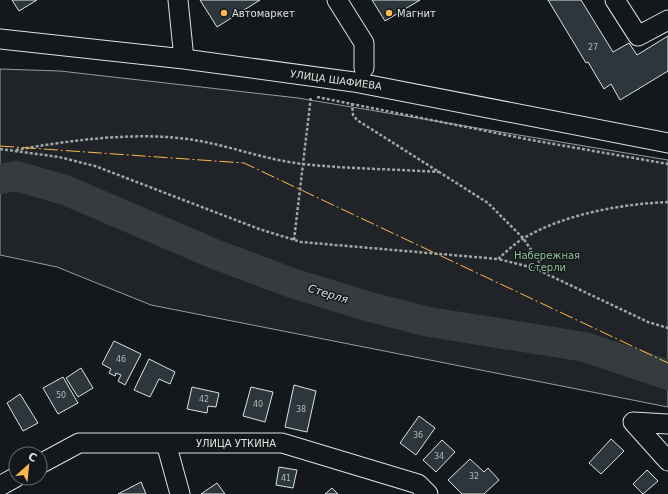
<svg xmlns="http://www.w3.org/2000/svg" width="668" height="494" font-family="'DejaVu Sans',sans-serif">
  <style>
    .green { fill: #202428; stroke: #939e99 }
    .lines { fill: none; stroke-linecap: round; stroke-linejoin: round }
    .river { stroke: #363b3e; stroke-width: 30 }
    .building { fill: #2c363c; stroke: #d8e6dc }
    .minor-casing { stroke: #d8e6dc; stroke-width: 21 }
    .path { stroke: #9da8a2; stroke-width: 2.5; stroke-dasharray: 3 2; stroke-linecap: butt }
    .minor { stroke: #14181c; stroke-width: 19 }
    .power { stroke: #ffb74d; stroke-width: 1; stroke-dasharray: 14 3 2 3; stroke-linecap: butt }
    .poi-dot { fill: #ffb74d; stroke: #14181c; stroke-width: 1.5 }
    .labels { text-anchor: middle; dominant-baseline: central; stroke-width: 3; stroke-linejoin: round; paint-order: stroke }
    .number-label { font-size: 8px; fill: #adbab4 }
    .poi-label { font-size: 10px; fill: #d8e6dc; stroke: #14181c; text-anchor: start }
    .street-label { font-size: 10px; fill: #d8e6dc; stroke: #14181c }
    .park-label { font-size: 10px; fill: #8ac095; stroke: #14181c }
    .water-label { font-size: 11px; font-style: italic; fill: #d8e6dc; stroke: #14181c }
  </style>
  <rect width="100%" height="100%" fill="#14181c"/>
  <!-- green -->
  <path class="green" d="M0 69 60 71 298 98 668 160V407L151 305 57 267 0 255Z"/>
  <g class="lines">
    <!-- river -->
    <path class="river" d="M0 179 16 176 65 190 217 255 292 283 370 307 429 322 585 347 668 375"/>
  </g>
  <!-- building -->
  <path class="building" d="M12 0H37L19 11Z
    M200 0H260L217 27Z
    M372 0H420L385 21Z
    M548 0H581L613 52 629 43 637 55 668 36V71L620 100 611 84 604 89 588 62 586 63Z
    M114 341 141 354 125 385 118 381 121 375 116 373 115 376 109 373 111 369 102 364Z
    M149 359 175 372 170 384 159 379 150 397 134 390Z
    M81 368 93 388 78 397 66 378Z
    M63 377 78 403 58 414 43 388Z
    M294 385 316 391 307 432 285 427Z
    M192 387 219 393 216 407 208 406 207 413 187 409Z
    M251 387 273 392 265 422 243 416Z
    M20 394 38 423 23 431 7 403Z
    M419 416 435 428 416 455 400 443Z
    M611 439 624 451 601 474 589 463Z
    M442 440 455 452 436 472 423 460Z
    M470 459 484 472 488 468 499 480 484 494H462L448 480Z
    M279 467 297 470 293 488 276 485Z
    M647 470 658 481 643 494 633 484Z
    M141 482 146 494H118Z
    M217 483 225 494H201Z
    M332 488 338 494H325Z"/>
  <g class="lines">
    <defs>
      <path id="minor" d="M178 0 184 59
        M337 0 364 43V68
        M615 0 638 36 668 20
        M0 39 184 59 354 82 668 143
        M633 422 668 461
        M633 422 668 424
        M166 443 180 494
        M40 464 79 443H282L418 484 428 494
        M0 486 16 477"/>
    </defs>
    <!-- minor casing -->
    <use href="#minor" class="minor-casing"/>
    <!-- path -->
    <path class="path" d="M317 97 531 140 668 164
      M352 103 353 115 357 120 488 203 523 238 547 273
      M0 149 59 157 95 166 259 229 301 242 498 259
      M16 150C70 140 139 131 194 140 231 146 266 160 303 164 348 169 394 169 439 172
      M668 202C621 204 565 214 524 238 515 243 506 252 498 259L534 268 648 322 668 328
      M294 240 311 96"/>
    <!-- minor -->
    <use href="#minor" class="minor"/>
    <!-- power -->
    <path class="power" d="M0 146 244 163 668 363"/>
  </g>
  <!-- markers -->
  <g class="poi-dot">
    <circle cx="224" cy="13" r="4"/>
    <circle cx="389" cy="13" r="4"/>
  </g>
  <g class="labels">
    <!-- number labels -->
    <g class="number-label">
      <text x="593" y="47">27</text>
      <text x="121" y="359">46</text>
      <text x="61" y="395">50</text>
      <text x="204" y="399">42</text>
      <text x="258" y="404">40</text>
      <text x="301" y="409">38</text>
      <text x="418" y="435">36</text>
      <text x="439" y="456">34</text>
      <text x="474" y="476">32</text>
      <text x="286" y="478">41</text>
    </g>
    <!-- poi labels -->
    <g class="poi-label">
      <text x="232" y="13">Автомаркет</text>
      <text x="397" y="13">Магнит</text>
    </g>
    <!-- street labels -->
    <g class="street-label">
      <text transform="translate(336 80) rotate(8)">УЛИЦА ШАФИЕВА</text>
      <text x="236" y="443">УЛИЦА УТКИНА</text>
    </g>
    <!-- park labels -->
    <g class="park-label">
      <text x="547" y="255">Набережная<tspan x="547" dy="12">Стерли</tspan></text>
    </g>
    <!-- water labels -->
    <g class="water-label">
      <text transform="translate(328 294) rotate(17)">Стерля</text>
    </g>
  </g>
  <!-- north arrow -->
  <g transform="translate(28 466) rotate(27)"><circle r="19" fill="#14181c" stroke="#626a69"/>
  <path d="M0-3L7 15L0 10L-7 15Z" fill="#ffb74d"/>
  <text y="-6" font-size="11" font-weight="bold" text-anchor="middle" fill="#d8e6dc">С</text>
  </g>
</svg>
